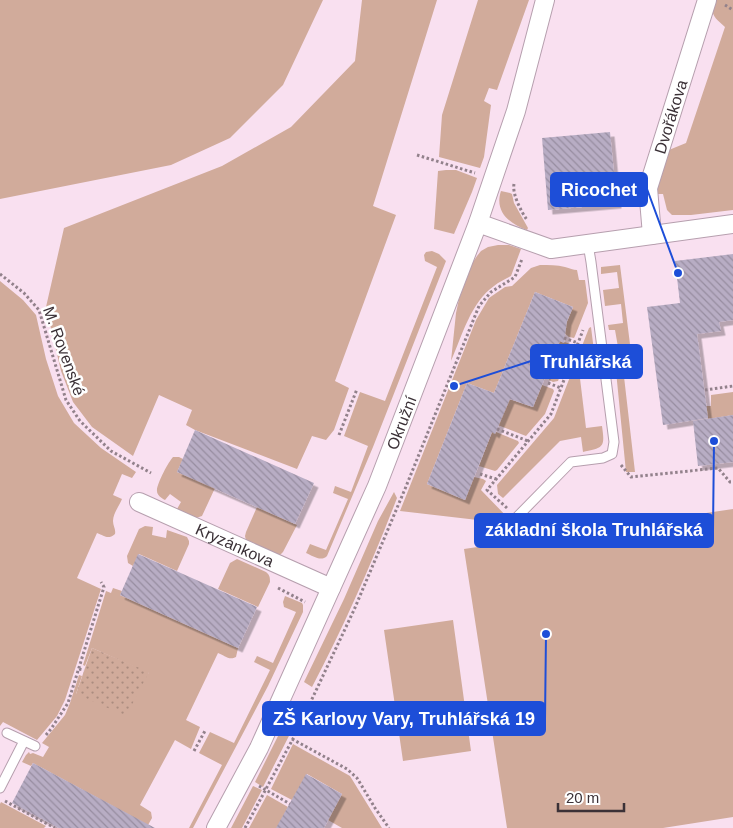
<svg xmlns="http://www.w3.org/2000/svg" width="733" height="828" font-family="Helvetica,sans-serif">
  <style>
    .grass { fill: #d1ab9b }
    .park { fill: url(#park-dots) }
    .building { fill: url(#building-back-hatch); filter: url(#shadow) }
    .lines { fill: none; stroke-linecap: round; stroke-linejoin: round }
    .service-casing { stroke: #b69fae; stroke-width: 11 }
    .minor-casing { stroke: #b69fae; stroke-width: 20 }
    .path { stroke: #92818b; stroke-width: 3; stroke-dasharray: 2.5 2.5; stroke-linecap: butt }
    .service { stroke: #fff; stroke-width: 9 }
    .minor { stroke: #fff; stroke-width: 18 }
    .labels { text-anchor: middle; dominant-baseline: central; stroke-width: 5; stroke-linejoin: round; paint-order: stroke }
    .street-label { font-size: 16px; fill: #3b3137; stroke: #fff }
    .leader { fill: none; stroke: #1d4ed8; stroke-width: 2 }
    .callout-dot { fill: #1d4ed8; stroke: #fff; stroke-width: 2 }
    .callout { fill: #1d4ed8; stroke: #1d4ed8; stroke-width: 2 }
    .callout-label { font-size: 18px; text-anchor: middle; font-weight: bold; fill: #fff }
  </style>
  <defs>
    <pattern id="park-dots" width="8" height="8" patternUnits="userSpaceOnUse" patternTransform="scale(1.25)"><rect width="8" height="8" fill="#d1ab9b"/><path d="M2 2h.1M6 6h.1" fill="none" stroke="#ab8c7f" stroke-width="1.8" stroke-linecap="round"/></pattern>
    <pattern id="building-back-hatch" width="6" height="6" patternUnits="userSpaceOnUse" patternTransform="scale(1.25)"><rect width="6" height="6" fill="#b8adc4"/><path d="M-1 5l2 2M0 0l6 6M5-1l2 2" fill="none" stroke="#978da0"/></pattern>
    <filter id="shadow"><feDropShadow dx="4.5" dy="4.5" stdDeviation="0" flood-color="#0004"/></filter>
  </defs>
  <rect width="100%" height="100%" fill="#f9e0f0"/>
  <!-- grass -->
  <path class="grass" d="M0 0H323L283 85 230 138 171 165 0 199Z
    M362 0H437L373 206 396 215 335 381 349 388 334 430 326 440 312 436 297 469 195 430 186 425 192 410 159 395 133 456 92 427 73 402 61 371 46 307 64 228 222 166 291 127 355 61Z
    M478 0H529L497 90 489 88 484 101 491 105 484 157 480 168 439 157 442 115Z
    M714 0H733V210L691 215H672L667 210 663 194H656L664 152 686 143 725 27C715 18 709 14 714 0Z
    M446 170H456L477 178 472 192 454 234 434 229 438 171Z
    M501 191 510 193 512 194 514 203 528 228 527 230C510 224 494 212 501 191Z
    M498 245H509L521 249 511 276C505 279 499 282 494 286 471 302 462 336 451 361L456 313 459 299 473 262 477 256 481 251 488 247Z
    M432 251 439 254 446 261 373 447 327 556C321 562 313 556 306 553L310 544 326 550 348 499 333 493 335 486 351 492 368 446 344 436 360 392 385 401 437 267 425 261 424 255 426 252Z
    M540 265C549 265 557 265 565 267 570 268 573 270 577 270L579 280H585L588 303 575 336 574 338 569 337 563 332 573 307 535 292 494 393 467 383 427 484 465 500 474 477 483 479 486 481 481 490 511 521 513 524 400 511 476 320 489 298 505 287 512 286 531 268Z
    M620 265 633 368H623L635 472H626L615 361 611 356 610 348 618 347 615 330H609L608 325 623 323 621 304 605 306 603 290 619 288 617 272 601 274V267Z
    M0 281 23 300 36 315 46 359 58 396 74 423 101 448 136 472 132 478 122 474 113 495 122 499C119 506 113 514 113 521 113 526 116 529 115 534 108 540 105 536 97 533L77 578 101 589 65 700 57 716 37 740 3 722 0 726Z
    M591 327 595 359 578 362 586 428 602 426C605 447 604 448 583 452L581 437 560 441 503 498 498 494 497 485 554 418 589 328Z
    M560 341 562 342V341L570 344 571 347 558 381 553 382 549 380 550 378 545 376Z
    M542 385 553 389 554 391 545 414 526 436 495 424 506 398 533 407Z
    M733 392V415L708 419 706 406H711V395Z
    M492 432 495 433 496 432 518 441 519 443 497 470 495 471 479 466Z
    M173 457H179L183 459 177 472 215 488 202 516 196 518 177 509 181 502 170 494 165 500C161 498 157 495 157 491 156 485 169 461 173 457Z
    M394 492 397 498C372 563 344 626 312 687L304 682 344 599 378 521Z
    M257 507 297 525 283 552 280 555H277L246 541 245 536 246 532Z
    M733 509V817L663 828H507L464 549Z
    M145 526 153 527 152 535 166 538 167 530 187 537 189 541V544L177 571 139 554 133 566 128 563 127 556 139 529Z
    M237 559 266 572C270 575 270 578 270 582L258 607 218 589 230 563Z
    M113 588 122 591 120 595 238 648 236 657C229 661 224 655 218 653L186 720 200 727 191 749 175 740 140 805 151 812 152 818 148 825 33 763 31 766 22 762 26 755 29 752 30 754 33 753 43 757 49 747 42 743 65 715 70 703 79 675 82 676 76 694 149 673 92 648 85 666 83 665 106 591 111 593Z
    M285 596 302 603 303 605V612L268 686 193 828H189L222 765 199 753 210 732 234 743 270 670 254 662 257 656 273 663 296 612 284 607 283 602Z
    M453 620 471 751 403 761 384 630Z
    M284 724 293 728 263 787 255 782Z
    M293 744 350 776 382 828H342L328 820 342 794 307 774 292 800 271 789Z
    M253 786 262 790 242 828H231Z
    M267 795 288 807 277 828H249Z
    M1 802 46 826 44 828H0V804Z"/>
  <!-- park -->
  <path class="park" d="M92 648 149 672 126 716 76 694Z"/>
  <!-- building -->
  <path class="building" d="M610 132 617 204 548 210 542 138Z
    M733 254V320L719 322 721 331 697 334 708 418 663 425 647 307 680 303 675 261Z
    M535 292 573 307 567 321 564 343 560 341 533 407 510 399 495 434 492 432 465 500 427 484 467 383 494 393Z
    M733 415V462L698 466 693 421Z
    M195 430 314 483 295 524 177 472Z
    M138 554 257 607 238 648 120 595Z
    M33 763 155 828H59L12 803Z
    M306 774 342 794 324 828H276Z"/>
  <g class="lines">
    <defs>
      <path id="service" d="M517 517 571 462 603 458 612 454 614 442 591 262 588 244
        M7 733 35 746
        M0 788 24 741"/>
      <g id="minor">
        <path d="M478 223 551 249 733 224"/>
        <path id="s1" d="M652 235 648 188 707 0"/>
        <path id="s2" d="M139 502 331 588"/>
        <path id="s3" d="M216 828 259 748 377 486 478 223 516 111 545 0"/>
      </g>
    </defs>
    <!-- service casing -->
    <use href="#service" class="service-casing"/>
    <!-- minor casing -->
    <use href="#minor" class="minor-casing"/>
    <!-- path -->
    <path class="path" d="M725 5 733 10
      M417 155 475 173
      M514 184C512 194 521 211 527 220
      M0 274 24 293 39 310 66 400 80 421 111 451 151 473
      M564 338 578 343
      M548 383 561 388
      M705 390 733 386
      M497 429 528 441
      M339 435 357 389
      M621 465 631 477 718 468 730 482H733
      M480 474 496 479
      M507 508 487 490 551 414 583 330
      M278 588 305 602
      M79 669 84 670
      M46 735 51 729 68 703 104 587 101 582
      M292 739 347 769 357 778 375 808 389 828
      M194 751 206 729
      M259 786 290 804
      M5 801 55 828
      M245 828 295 735 354 610 405 489 479 306 491 292 515 277 522 259"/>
    <!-- service -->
    <use href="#service" class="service"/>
    <!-- minor -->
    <use href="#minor" class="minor"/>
  </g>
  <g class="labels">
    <!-- street labels -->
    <g class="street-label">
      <text stroke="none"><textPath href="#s1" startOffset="122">Dvořákova</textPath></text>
      <text transform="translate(64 351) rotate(70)">M. Rovenské</text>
      <text stroke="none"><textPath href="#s3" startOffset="446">Okružní</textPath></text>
      <text stroke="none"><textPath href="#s2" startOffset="105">Kryzánkova</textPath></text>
    </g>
  </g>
  <!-- callouts -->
  <path class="leader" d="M678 273L647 189M454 386L531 361M714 441L713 530M546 634L545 719"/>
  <g class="callout-dot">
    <circle cx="678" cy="273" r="5"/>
    <circle cx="454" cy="386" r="5"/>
    <circle cx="714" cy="441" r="5"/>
    <circle cx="546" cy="634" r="5"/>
  </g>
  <g class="callout">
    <rect x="551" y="173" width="96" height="33" rx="5"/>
    <rect x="531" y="345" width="111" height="33" rx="5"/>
    <rect x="475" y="514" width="238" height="33" rx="5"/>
    <rect x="263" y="702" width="282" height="33" rx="5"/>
  </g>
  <g class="callout-label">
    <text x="599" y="196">Ricochet</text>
    <text x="586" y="368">Truhlářská</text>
    <text x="594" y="536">základní škola Truhlářská</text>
    <text x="404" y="725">ZŠ Karlovy Vary, Truhlářská 19</text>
  </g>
  <!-- scale -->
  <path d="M558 803v8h66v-8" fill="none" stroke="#3b3137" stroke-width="2.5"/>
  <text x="566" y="803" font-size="15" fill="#3b3137" stroke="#ffffff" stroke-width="4" paint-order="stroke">20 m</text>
</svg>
